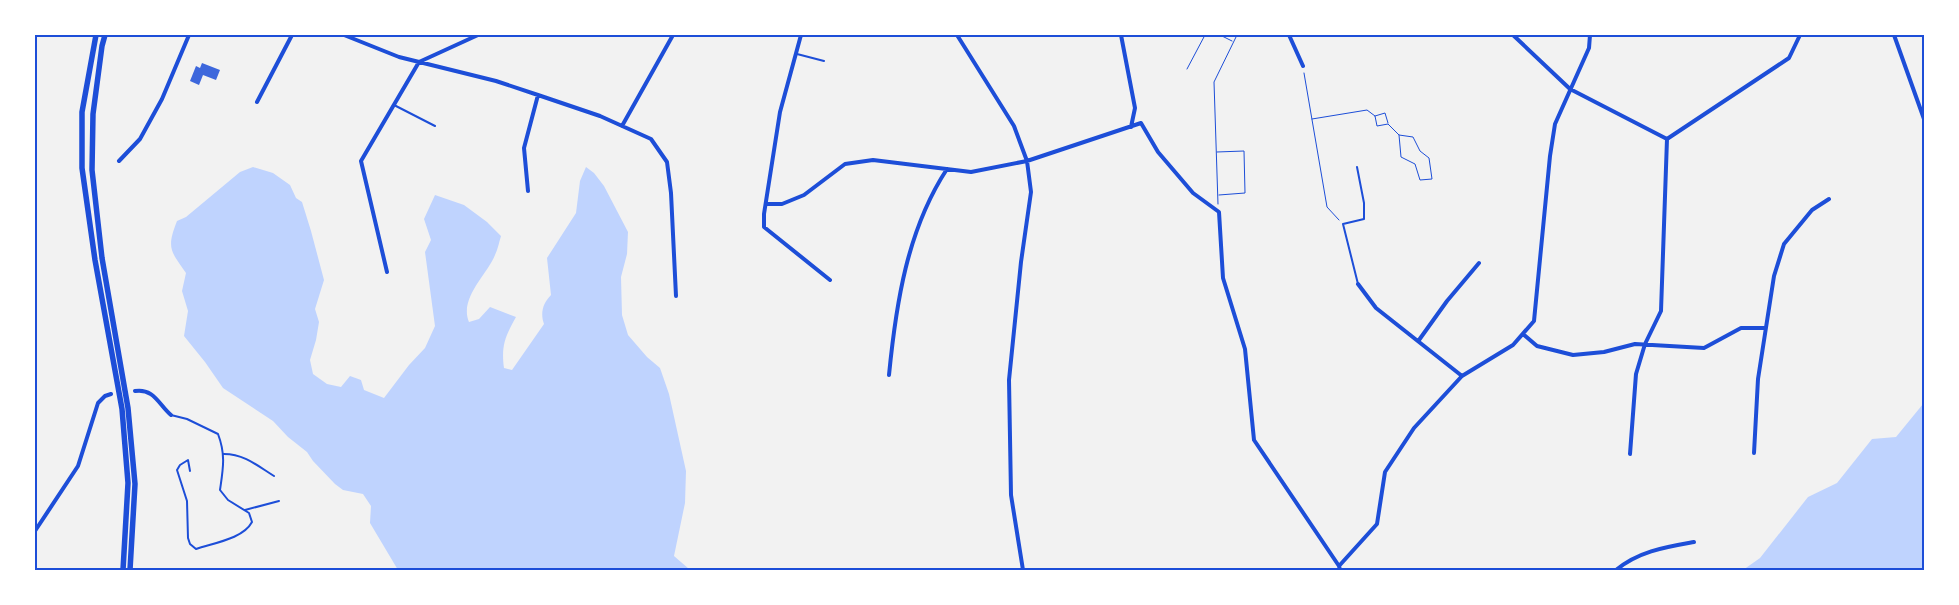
<svg xmlns="http://www.w3.org/2000/svg" width="1959" height="605" font-family="'Fira Sans Condensed',sans-serif">
  <style>
    .water { fill: #bfd3fe }
    .building { fill: #3d67dc }
    .lines { fill: none; stroke-linecap: round; stroke-linejoin: round }
    .path { stroke: #1d4ed8; stroke-width: 1 }
    .service { stroke: #1d4ed8; stroke-width: 2 }
    .minor { stroke: #1d4ed8; stroke-width: 4 }
    .secondary { stroke: #1d4ed8; stroke-width: 5.5 }
    .neatline { fill: none; stroke: #1d4ed8; stroke-width: 2 }
  </style>
  <rect width="100%" height="100%" fill="#f2f2f2"/>
  <!-- water -->
  <path class="water" d="M253 167 273 173 290 185 296 198 302 202 311 231 324 280 315 309 319 322 316 340 310 360 313 374 327 384 341 387 350 376 361 380 364 390 384 398 409 365 425 348 435 326 425 252 431 240 424 219 435 195 464 205 487 222 501 236C499 242 498 249 495 255 487 275 459 298 469 322L479 319 490 307 516 317C505 337 501 346 504 368L512 370 544 324C540 313 543 303 551 295L547 258 576 213 580 181 586 167 594 173 604 186 628 232 627 254 621 277 622 315 628 335 647 357 660 368 669 394 686 471 685 503 674 556 689 569 694 570H398L370 523 371 506 363 494 343 490 335 484 313 461 307 452 288 437 273 421 223 388 205 362 184 336 188 311 182 291 186 273C171 251 166 249 177 221L186 217 240 172Z
    M1924 355V570H1743L1760 558 1808 497 1837 483 1872 439 1896 437 1923 404Z"/>
  <!-- building -->
  <path class="building" d="M202 63 220 70 216 80 203 75 199 85 190 81 196 66 200 68Z"/>
  <g class="lines">
    <!-- path -->
    <path class="path" d="M1220 35 1232 41
      M1187 69 1205 35
      M1304 73 1327 207 1339 220
      M1375 116 1385 113 1388 123
      M1312 119 1367 110 1375 116 1377 126 1388 124 1399 135 1413 137 1420 151 1429 158 1432 179 1420 180 1415 164 1401 157 1399 135
      M1217 152 1244 151 1245 193 1219 195
      M1218 204 1214 82 1237 35"/>
    <!-- service -->
    <path class="service" d="M797 54 824 61
      M394 105 435 126
      M1357 167 1364 203V219L1343 224 1358 284
      M171 415 187 419 218 434C226 455 223 469 220 490L228 500 249 513 252 522C243 539 213 543 196 549L190 544 188 538 187 501 177 470 180 465 188 460 190 471
      M224 454C244 454 258 466 274 476
      M245 510 279 501"/>
    <!-- minor -->
    <path class="minor" d="M344 35 399 57 496 81 538 95 600 116 651 139 667 162 671 193 676 296
      M801 35 780 112 764 214V227L830 280
      M957 35 1014 126 1027 161 1031 192 1021 262 1009 380 1011 495 1023 570
      M1121 35 1135 108 1131 127
      M1289 35 1303 66
      M1513 35 1570 89 1667 139 1789 58 1800 35
      M1894 35 1924 119
      M257 102 292 35
      M622 126 673 35
      M119 161 140 139 162 99 189 35
      M528 191 524 148 538 95
      M766 204H782L804 195 845 164 873 160 971 172 1027 161 1141 123 1158 152 1193 193 1219 212 1223 278 1245 349 1254 440 1339 566 1340 570
      M387 272 361 161 419 62 478 35
      M1358 284 1376 308 1462 376
      M1523 334 1537 346 1573 355 1604 352 1635 344 1704 348 1741 328H1766
      M1419 340 1447 301 1479 263
      M889 375C896 304 907 230 947 169
      M135 391C154 388 159 405 171 415
      M1754 453 1758 379 1774 276 1784 244 1812 210 1829 199
      M1630 454 1636 374 1645 344 1661 311 1667 139
      M35 531 78 466 98 403 105 396 111 394
      M1339 566 1377 524 1385 472 1414 428 1462 376 1513 345 1534 321 1550 156 1555 124 1589 48 1590 35
      M1616 570C1639 551 1666 547 1694 542"/>
    <!-- secondary -->
    <path class="secondary" d="M96 35 82 112V168L95 260 122 409 128 483 123 570
      M105 35 102 46 93 114 92 170 102 258 128 408 135 484 130 570"/>
  </g>
  <!-- border -->
  <rect width="1959" height="605" fill="none" stroke="#ffffff" stroke-width="72"/>
  <rect x="36" y="36" width="1887" height="533" class="neatline"/>
</svg>
